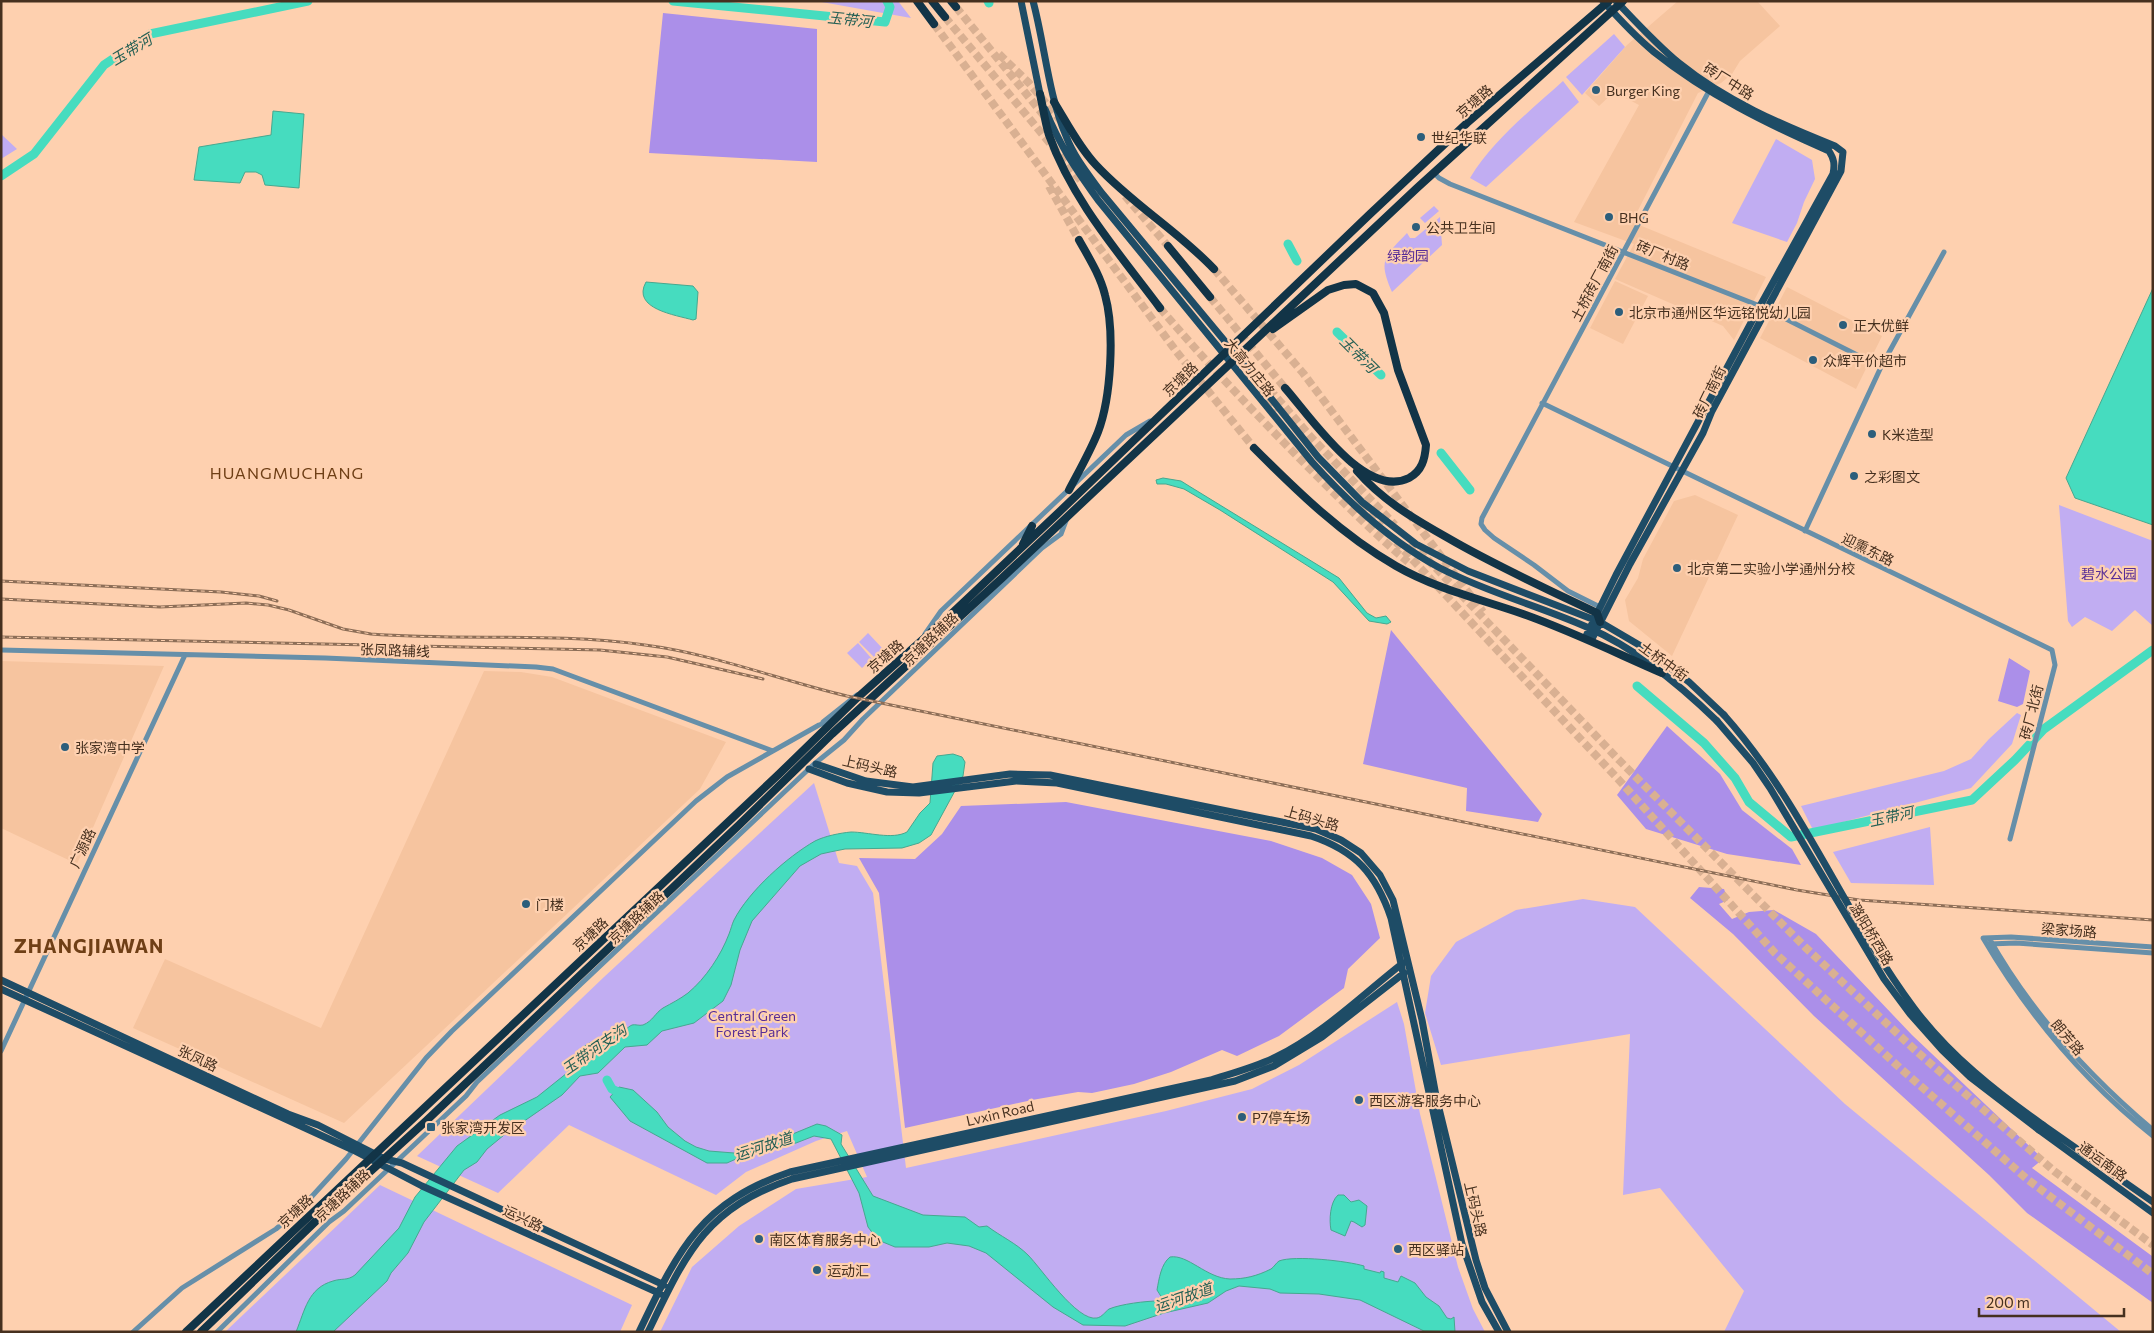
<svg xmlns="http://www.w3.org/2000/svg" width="2154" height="1333" font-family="Commissioner,'Noto Sans SC',sans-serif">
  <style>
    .built { fill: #f6c49f }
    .green { fill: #c1adf2 }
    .forest { fill: #ab8fe9 }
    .water { fill: #46dcbf; stroke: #46a88f }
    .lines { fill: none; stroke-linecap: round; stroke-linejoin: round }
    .river { stroke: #46dcbf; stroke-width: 9 }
    .highway-tunnel { stroke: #d9b092; stroke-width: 8; stroke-dasharray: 8 4; stroke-linecap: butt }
    .minor { stroke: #668fa9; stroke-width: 5 }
    .major { stroke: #1e4c66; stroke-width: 7 }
    .highway { stroke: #123447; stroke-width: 8 }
    .rail-casing { stroke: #8d6e57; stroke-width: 3 }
    .rail { stroke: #fed0af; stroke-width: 1; stroke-dasharray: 4; stroke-linecap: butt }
    .major-bridge { stroke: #1e4c66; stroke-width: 7 }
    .poi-dot { fill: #2c5e7b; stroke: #fed0af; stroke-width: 2 }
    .labels { text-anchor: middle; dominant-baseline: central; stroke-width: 4.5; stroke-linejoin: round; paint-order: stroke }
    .street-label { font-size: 14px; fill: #46301f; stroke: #fed0af }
    .poi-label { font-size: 14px; fill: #46301f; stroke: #fed0af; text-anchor: start }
    .park-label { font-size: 14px; fill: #582e97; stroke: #fed0af }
    .water-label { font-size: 15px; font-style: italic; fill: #276155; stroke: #fed0af }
    .quarter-label { font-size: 16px; letter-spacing: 1px; fill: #6f3f16; stroke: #fed0af }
    .district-label { font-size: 19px; font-weight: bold; letter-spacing: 1px; fill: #6f3f16; stroke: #fed0af }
  </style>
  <rect width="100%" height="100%" fill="#fed0af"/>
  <!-- built -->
  <path class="built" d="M1678 1H1757L1780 26 1740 61 1732 74 1721 83 1698 93 1632 222 1766 277 1734 340 1723 326 1615 279 1634 244 1574 222 1639 105 1614 92 1599 106 1585 93 1627 45Z
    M1615 281 1648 296 1623 344 1590 328Z
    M1787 287 1882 336 1856 389 1760 338Z
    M1695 495 1738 515 1672 656 1629 621 1625 600 1638 578 1643 559 1674 501Z
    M1 661 164 666 77 864 1 828Z
    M484 671 521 672 552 677 726 742 700 789 344 1123 133 1028 165 959 321 1028Z"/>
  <!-- green -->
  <path class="green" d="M816 1H898L911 18Z
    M1614 34 1625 47 1582 95 1566 77Z
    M1563 81 1579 102 1486 187 1470 178C1493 140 1530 111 1563 81Z
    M1 134 17 149 1 159Z
    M1776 139 1812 160 1815 179 1804 202 1797 223 1787 242 1732 223Z
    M1434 206 1439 211 1425 223 1420 218Z
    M1440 217 1442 245 1392 292C1378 260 1384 257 1407 233L1410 238H1415Z
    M2059 505 2153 541V626L2135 610 2112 631 2085 617 2072 627 2068 621Z
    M868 633 883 649 874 657 859 642Z
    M858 643 872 659 862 668 847 653Z
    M2017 713 2021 715 2012 744 1971 788 1813 830 1801 806 1944 771 1971 759 1989 739Z
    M814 783 839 863 857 866 873 893 906 1168 1166 1111 1252 1089 1299 1065 1397 1002 1404 1024 1420 1114 1458 1267 1473 1309 1485 1332H660L692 1267 739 1226 796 1189 867 1177 847 1131 816 1141 746 1172 716 1195 569 1125 498 1193 417 1156 604 977Z
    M1930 827 1934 885 1851 883 1833 852Z
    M1583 899 1635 907 1845 1104 2121 1332H1724L1744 1291 1660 1188 1623 1195 1630 1034 1441 1065 1425 1013 1431 976 1456 942 1516 910Z
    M380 1185 632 1305 620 1332H225Z"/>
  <!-- forest -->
  <path class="forest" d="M663 13 817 29V162L649 153Z
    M1391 630 1542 814 1538 822 1466 811 1467 788 1363 764Z
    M2009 658 2030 671 2023 704 2017 707 1998 701Z
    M1667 726 1720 774 1742 810 1792 849 1801 865 1727 854 1646 829 1617 795Z
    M1066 802 1271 841 1322 858 1352 875 1371 904 1380 938 1348 969 1344 988 1279 1036 1237 1056 1222 1050 1171 1072 1134 1084 1092 1093 1078 1092 1032 1100 905 1128 879 893 859 858 915 859 942 834 961 806Z
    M1699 887 1724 889 1728 900 1719 904 1732 919 1749 912 1774 910 1816 934 1912 1035 2043 1159 2032 1168 2152 1256 2153 1303 2027 1213 1989 1175 1814 1016 1733 934 1690 898Z"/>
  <!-- water -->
  <path class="water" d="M273 111 304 114 299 188 265 185 262 175 256 172H245L240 183 194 180 199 147 271 135Z
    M646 282 693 286 698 292 696 319 693 320C676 315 631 309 646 282Z
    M2153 288V525L2075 498 2066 478Z
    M1163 478 1181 481 1189 486 1339 578 1367 613 1376 618 1386 616 1391 622 1387 624 1369 621 1333 582 1220 510 1184 489 1166 484H1157L1156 480Z
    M953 754 962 757 965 762 963 776 931 835 919 843 902 848 845 849 830 852 821 854 800 866 752 921 740 950 731 985 723 1001 694 1023 662 1031 647 1045 625 1047 598 1073 580 1076 562 1095 504 1135 487 1149 477 1162 464 1170 424 1222 408 1253 391 1273 387 1281 333 1332H296C305 1310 308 1288 333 1281 342 1278 347 1281 355 1275L399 1228 415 1197 457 1146 500 1115 537 1097 567 1073C574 1065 571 1057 582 1048 596 1037 601 1040 616 1035 623 1034 627 1027 632 1025 635 1024 639 1026 643 1025 653 1021 655 1013 663 1008 672 1003 680 999 688 993 706 978 721 955 729 934 731 929 732 924 734 920 749 891 787 857 815 841 825 836 840 833 851 832 868 832 892 840 907 832L920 813 930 803 933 763 937 756Z
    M619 1087 633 1090 657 1112 668 1127 685 1141 696 1147 709 1151 734 1153 766 1142 783 1138 817 1124 826 1126 842 1135 841 1144 873 1196 923 1215 965 1217 979 1227 987 1226C1000 1236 1016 1243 1028 1255 1041 1268 1077 1322 1097 1318 1102 1317 1105 1312 1109 1309 1121 1304 1146 1301 1158 1301L1162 1298 1157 1290C1159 1279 1161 1264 1170 1257 1188 1254 1206 1278 1230 1279 1245 1279 1257 1276 1271 1269 1274 1267 1276 1263 1279 1261 1294 1255 1348 1261 1364 1266V1269L1380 1273 1381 1271 1384 1272V1278L1398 1282 1401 1276 1415 1283 1426 1297 1439 1306 1447 1318 1451 1319 1454 1317 1455 1332 1424 1331 1360 1300 1319 1294 1280 1293 1270 1289 1239 1286 1226 1291 1208 1303 1164 1313 1125 1326 1083 1325 1053 1307 986 1253 969 1246 947 1243 929 1247H895L878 1240 868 1227 859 1193 831 1139 814 1136 796 1143 754 1151 727 1163H707L630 1121 610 1097Z
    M1338 1195H1344L1351 1202 1359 1200 1367 1206 1365 1225 1362 1227 1354 1222 1351 1221 1345 1236 1331 1230C1329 1220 1330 1202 1338 1195Z"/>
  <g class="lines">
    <!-- river -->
    <path class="river" d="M673 1 885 22 890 7 887 1
      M988 1 989 3
      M1 176 34 154 104 65 150 34 308 1
      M1288 244 1297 261
      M1337 332 1381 375
      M1441 453 1470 490
      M1637 686 1704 743 1735 778 1749 802 1791 837 1972 800 2015 760 2044 729 2153 650
      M607 1080 612 1089 626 1096"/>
    <!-- highway-tunnel -->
    <path class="highway-tunnel" d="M956 7 1045 117
      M945 17 1082 182
      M934 24 1176 351 1254 448
      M999 54 1029 83 1061 121
      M1049 186 1079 240
      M1125 196 1168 246
      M1214 269 1303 373 1483 612
      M1210 297 1285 388
      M1160 308C1204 360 1252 410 1300 459 1335 494 1370 530 1408 562
      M1246 362 1311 437 1395 525
      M1243 373 1277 411
      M1362 504 1381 526
      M1396 542 1618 779 1775 953 1900 1068 2027 1179 2153 1274
      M1411 542 1617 758 1805 947 1915 1050 2054 1171 2153 1245"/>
    <!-- minor -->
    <path class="minor" d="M1434 173 1439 178 1450 184 1760 306 1881 367
      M1542 403 2052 650 2055 665 2010 839
      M1805 531 1881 367 1944 252
      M1600 607 1568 591 1534 565 1494 538 1485 530 1481 524 1482 518 1709 91
      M925 634 941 611 1126 435 1150 421
      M1 650 325 658 536 667 553 669 773 751
      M823 722 857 695
      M1989 938C2030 1011 2089 1076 2153 1130
      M1989 944 2016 943 2153 953
      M2153 947 2011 937 1983 938C2027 1013 2085 1082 2153 1136
      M1 1051 185 655
      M133 1332 182 1288 276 1229 304 1205 346 1159 426 1058 452 1031 696 801 727 777 819 725 833 720
      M217 1332 329 1222 344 1211 466 1096 477 1082 813 765 844 740 863 719 1042 548 1061 534 1067 518"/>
    <!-- major -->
    <path class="major" d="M1021 1 1041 99
      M1033 1C1045 46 1048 93 1066 136 1074 157 1088 174 1101 192L1238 357 1318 457 1362 502 1416 544 1468 571 1600 622 1646 649 1689 682 1724 715
      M1045 109C1060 146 1075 168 1098 200L1312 462C1349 503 1391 542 1440 568 1488 593 1540 606 1589 628 1637 649 1680 685 1717 721
      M1585 638 1616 575 1760 306 1833 174C1835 164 1834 159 1829 151 1767 124 1708 95 1654 52 1636 37 1619 19 1603 1
      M1591 641 1630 564 1703 433 1712 411 1841 171 1843 152 1835 146C1780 124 1726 101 1679 63 1657 45 1636 22 1616 1
      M816 764 866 781 913 787 1010 774 1050 775 1316 829 1341 840 1361 853 1380 875 1393 900 1422 1020 1436 1096 1476 1260 1485 1288 1508 1332
      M809 769 847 783 887 792 919 793 1016 781 1057 783 1311 836C1356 851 1376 874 1391 918L1462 1244 1482 1302 1499 1332
      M1 980 288 1114 318 1125 385 1159 402 1163 664 1285
      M1 989 353 1150 422 1186 661 1294
      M2043 1125 2153 1202
      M2039 1130 2153 1213
      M639 1332C678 1251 699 1203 790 1172L1211 1080C1233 1073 1256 1067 1276 1057 1323 1034 1362 995 1403 963
      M648 1332C686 1254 704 1209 792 1179L1235 1081 1274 1066 1322 1037 1404 973"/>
    <!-- highway -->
    <path class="highway" d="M917 1 934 24
      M932 1 945 17
      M951 1 956 7
      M1040 94C1043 107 1045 122 1049 135 1072 200 1119 253 1160 308
      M1054 102C1067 123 1079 147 1096 165 1132 204 1178 231 1214 269
      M1168 246 1210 297
      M1273 329 1328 290 1344 285 1356 284 1373 293 1384 313 1398 370 1426 445C1425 459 1422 471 1409 478 1365 500 1310 416 1285 388
      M1254 448C1297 491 1342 535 1396 566 1436 589 1480 599 1523 614 1571 631 1616 653 1662 673
      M1357 471C1382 500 1414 519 1448 538 1496 566 1547 589 1597 613L1600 622
      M1069 490C1079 471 1090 452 1098 432 1111 398 1115 331 1105 295 1100 275 1089 258 1079 240
      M1023 544 1032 526
      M186 1332 778 775 857 698 947 618 1055 516 1370 214 1467 123 1609 1
      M201 1332 319 1218 426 1121 739 825 832 734 1001 579 1417 188 1623 1"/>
    <defs>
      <path id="rail" d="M1 581 221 592 259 596 277 601
        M1 599 160 607 246 603 268 605 289 610 343 629 371 634C462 641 554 632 645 645 714 654 779 680 847 696L1797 890 1859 900 2153 920
        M1 637 600 650 667 657 763 679"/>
    </defs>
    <!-- rail casing -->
    <use href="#rail" class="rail-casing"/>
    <!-- rail -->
    <use href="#rail" class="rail"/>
    <!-- major-bridge -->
    <path class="major-bridge" d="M1724 715C1802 802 1844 914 1914 1008 1949 1055 1996 1092 2043 1125
      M1717 721 1753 763 1770 788 1884 979 1910 1014 1942 1050 1970 1077 2039 1130"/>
  </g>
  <!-- markers -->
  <g class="poi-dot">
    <circle cx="1596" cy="90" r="5"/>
    <circle cx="1421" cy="137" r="5"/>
    <circle cx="1609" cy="217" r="5"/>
    <circle cx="1416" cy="227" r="5"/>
    <circle cx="1619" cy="312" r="5"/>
    <circle cx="1843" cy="325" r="5"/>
    <circle cx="1813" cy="360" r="5"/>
    <circle cx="1872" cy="434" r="5"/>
    <circle cx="1854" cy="476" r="5"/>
    <circle cx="1677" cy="568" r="5"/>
    <circle cx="65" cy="747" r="5"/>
    <circle cx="526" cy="904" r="5"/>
    <circle cx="1359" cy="1100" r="5"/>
    <circle cx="1242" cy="1117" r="5"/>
    <rect x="426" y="1122" width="10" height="10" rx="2.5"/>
    <circle cx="759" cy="1239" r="5"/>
    <circle cx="1398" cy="1249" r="5"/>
    <circle cx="817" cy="1270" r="5"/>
  </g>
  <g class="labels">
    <!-- street labels -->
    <g class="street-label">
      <text transform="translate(1729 81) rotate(32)">砖厂中路</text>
      <text transform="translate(1474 101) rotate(-41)">京塘路</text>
      <text transform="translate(1663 255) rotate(22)">砖厂村路</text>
      <text transform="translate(1594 283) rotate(-62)">土桥砖厂南街</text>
      <text transform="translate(1250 367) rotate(51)">大高力庄路</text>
      <text transform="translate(1180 379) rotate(-44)">京塘路</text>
      <text transform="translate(1709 392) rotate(-64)">砖厂南街</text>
      <text transform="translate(1868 549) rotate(26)">迎熏东路</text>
      <text transform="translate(930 639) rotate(-44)">京塘路辅路</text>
      <text transform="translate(395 650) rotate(2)">张凤路辅线</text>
      <text transform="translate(885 656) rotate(-41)">京塘路</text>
      <text transform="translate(1664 661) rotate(36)">土桥中街</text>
      <text transform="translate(2031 712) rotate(-76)">砖厂北街</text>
      <text transform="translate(870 766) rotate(13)">上码头路</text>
      <text transform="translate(1312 818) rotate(16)">上码头路</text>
      <text transform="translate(82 848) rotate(-65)">广源路</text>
      <text transform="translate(636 917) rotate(-43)">京塘路辅路</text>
      <text transform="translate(2069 930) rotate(4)">梁家场路</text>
      <text transform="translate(590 934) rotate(-43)">京塘路</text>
      <text transform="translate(1872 934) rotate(59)">潞阳桥西路</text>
      <text transform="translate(2068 1037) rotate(50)">朗芳路</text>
      <text transform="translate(198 1058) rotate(25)">张凤路</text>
      <text transform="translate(1000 1113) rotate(-13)">Lvxin Road</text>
      <text transform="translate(2103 1161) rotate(36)">通运南路</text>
      <text transform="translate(342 1195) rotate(-43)">京塘路辅路</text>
      <text transform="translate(1476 1209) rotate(77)">上码头路</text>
      <text transform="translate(295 1211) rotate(-43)">京塘路</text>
      <text transform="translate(523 1218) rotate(25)">运兴路</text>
    </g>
    <!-- poi labels -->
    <g class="poi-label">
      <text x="1606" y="90">Burger King</text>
      <text x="1431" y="137">世纪华联</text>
      <text x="1619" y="217">BHG</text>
      <text x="1426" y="227">公共卫生间</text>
      <text x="1629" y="312">北京市通州区华远铭悦幼儿园</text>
      <text x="1853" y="325">正大优鲜</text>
      <text x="1823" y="360">众辉平价超市</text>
      <text x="1882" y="434">K米造型</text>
      <text x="1864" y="476">之彩图文</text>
      <text x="1687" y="568">北京第二实验小学通州分校</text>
      <text x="75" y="747">张家湾中学</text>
      <text x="536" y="904">门楼</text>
      <text x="1369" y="1100">西区游客服务中心</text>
      <text x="1252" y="1117">P7停车场</text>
      <text x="441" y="1127">张家湾开发区</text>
      <text x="769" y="1239">南区体育服务中心</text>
      <text x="1408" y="1249">西区驿站</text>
      <text x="827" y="1270">运动汇</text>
    </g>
    <!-- park labels -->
    <g class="park-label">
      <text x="1408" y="255">绿韵园</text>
      <text x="2109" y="573">碧水公园</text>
      <text x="752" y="1015">Central Green<tspan x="752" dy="16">Forest Park</tspan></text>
    </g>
    <!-- water labels -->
    <g class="water-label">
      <text transform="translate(850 19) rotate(6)">玉带河</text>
      <text transform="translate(131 49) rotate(-31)">玉带河</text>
      <text transform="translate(1359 354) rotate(45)">玉带河</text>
      <text transform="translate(1891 816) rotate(-12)">玉带河</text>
      <text transform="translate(594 1049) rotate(-35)">玉带河支沟</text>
      <text transform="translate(763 1146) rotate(-18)">运河故道</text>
      <text transform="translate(1183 1297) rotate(-19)">运河故道</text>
    </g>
    <!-- quarter labels -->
    <g class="quarter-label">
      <text x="287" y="472">HUANGMUCHANG</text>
    </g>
    <!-- district labels -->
    <g class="district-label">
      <text x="89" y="945">ZHANGJIAWAN</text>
    </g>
  </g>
  <!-- border -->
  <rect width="2154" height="1333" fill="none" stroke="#46301f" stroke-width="5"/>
  <!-- scale -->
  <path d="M1979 1308v8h145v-8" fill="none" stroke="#46301f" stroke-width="2.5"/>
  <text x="1986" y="1308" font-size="15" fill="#46301f" stroke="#fed0af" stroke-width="4" paint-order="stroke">200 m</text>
</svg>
